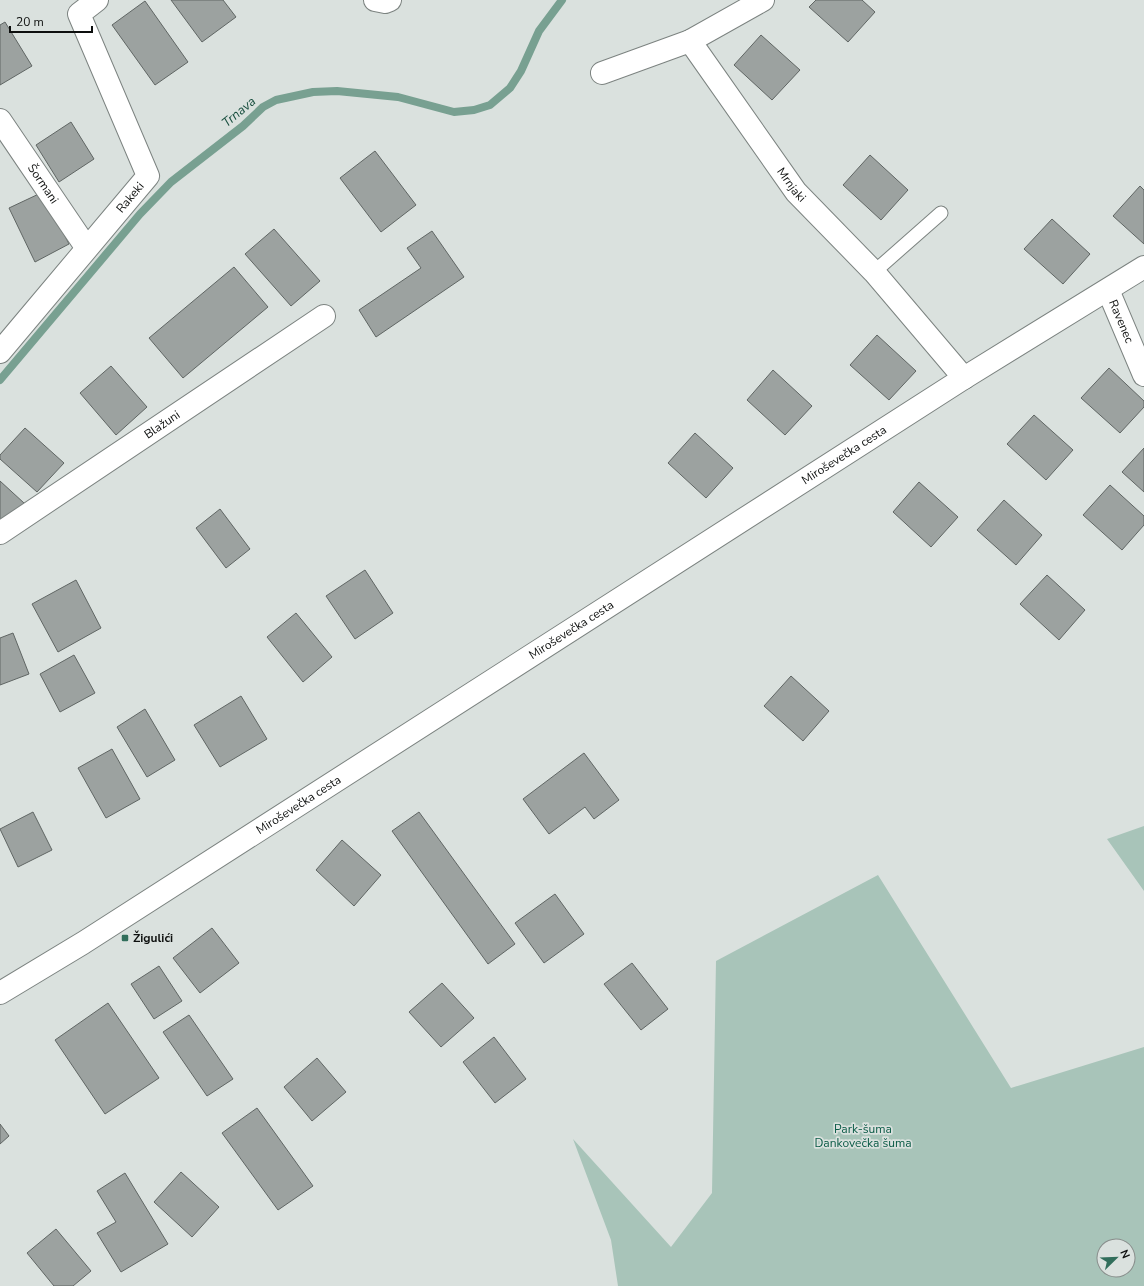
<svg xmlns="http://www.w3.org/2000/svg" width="1144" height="1286" font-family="'Nunito Sans',sans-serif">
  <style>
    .green { fill: #a8c4b9; fill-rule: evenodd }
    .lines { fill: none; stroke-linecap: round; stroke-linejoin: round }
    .stream { stroke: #78a091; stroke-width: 8 }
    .building { fill: #9ca2a0; stroke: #606664 }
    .lane-casing { stroke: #7c8380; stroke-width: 15 }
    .street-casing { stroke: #7c8380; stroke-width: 24 }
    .secondary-casing { stroke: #7c8380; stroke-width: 24 }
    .lane { stroke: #fff; stroke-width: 13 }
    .street { stroke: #fff; stroke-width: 22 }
    .secondary { stroke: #fff; stroke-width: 22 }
    .poi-dot { fill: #316e5b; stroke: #dae1de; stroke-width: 1.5 }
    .labels { text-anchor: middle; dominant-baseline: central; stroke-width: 3.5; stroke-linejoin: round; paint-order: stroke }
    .street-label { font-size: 12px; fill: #0d0f0e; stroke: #dae1de }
    .poi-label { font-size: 12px; font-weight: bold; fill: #0d0f0e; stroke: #dae1de; text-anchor: start }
    .park-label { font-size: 12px; fill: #095a45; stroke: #dae1de }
    .water-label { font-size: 13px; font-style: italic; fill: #194f3f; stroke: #dae1de }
  </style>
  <rect width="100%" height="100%" fill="#dae1de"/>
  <!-- green -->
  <path class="green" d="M1144 826V891L1107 839Z
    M878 875 1011 1088 1144 1047V1286H618L611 1240 573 1139 671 1247 712 1193 716 961ZM1104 1246H1128V1270H1104Z"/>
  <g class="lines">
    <!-- stream -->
    <path class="stream" d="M0 380 140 214 171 182 243 126 263 107 276 100 313 92 337 91 398 97 454 112 474 110 490 105 510 88 521 71 539 31 562 0"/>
  </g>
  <!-- building -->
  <path class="building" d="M171 0H223L236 17 202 42Z
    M816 0H862L875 12 848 42 809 7Z
    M145 1 188 62 155 85 112 25Z
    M5 22 32 66 0 85V25Z
    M761 35 800 70 772 100 734 65Z
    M71 122 94 159 59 182 36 145Z
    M375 151 416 205 381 232 340 178Z
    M870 155 908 190 881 220 843 185Z
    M1140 186 1144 190V244L1113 216Z
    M43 192 69 244 35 262 9 208Z
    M1052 219 1090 254 1063 284 1024 249Z
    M274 229 320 281 291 306 245 254Z
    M432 231 464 277 376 337 359 310 421 268 407 248Z
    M234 267 268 307 183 378 149 338Z
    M877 335 916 371 889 400 850 365Z
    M111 366 147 407 116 435 80 393Z
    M1109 368 1144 401V407L1120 433 1081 398Z
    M773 370 812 406 785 435 747 400Z
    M1034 415 1073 450 1046 480 1007 444Z
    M25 428 64 463 37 492 0 459V455Z
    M695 433 733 468 706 498 668 463Z
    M1144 448V492L1122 472Z
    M0 481 24 503 0 529Z
    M919 482 958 517 931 547 893 512Z
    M1110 485 1144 516V525L1122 550 1083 515Z
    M1004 500 1042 535 1016 565 977 530Z
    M220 509 250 549 226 568 196 528Z
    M365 570 393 613 355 639 326 596Z
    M1047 575 1085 610 1059 640 1020 604Z
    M76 580 101 628 58 652 32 604Z
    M296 613 332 657 303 682 267 637Z
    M13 633 29 674 0 685V638Z
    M74 655 95 693 60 712 40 674Z
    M791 676 829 711 803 741 764 706Z
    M241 696 267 739 220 767 194 725Z
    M145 709 175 760 147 777 117 727Z
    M112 749 140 799 106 818 78 768Z
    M584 753 619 800 594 819 585 807 549 834 523 799Z
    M33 812 52 850 18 867 0 829Z
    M419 812 515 944 488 964 392 831Z
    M342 840 381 875 354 906 316 870Z
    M555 894 584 934 544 963 515 923Z
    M212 928 239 963 200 993 173 958Z
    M632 963 668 1009 641 1030 604 984Z
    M159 966 182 1001 154 1019 131 984Z
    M442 983 474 1018 441 1047 409 1012Z
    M108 1003 159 1078 105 1114 55 1040Z
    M189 1015 233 1079 207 1096 163 1032Z
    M494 1037 526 1079 495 1103 463 1062Z
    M317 1058 346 1092 312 1121 284 1087Z
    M257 1108 313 1186 278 1210 222 1133Z
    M0 1124 9 1136 0 1144Z
    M181 1172 219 1207 192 1237 154 1202Z
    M125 1173 168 1244 121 1272 97 1233 116 1222 97 1191Z
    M56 1229 91 1271 73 1286H54L27 1253Z"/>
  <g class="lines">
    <defs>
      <path id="lane" d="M874 272 941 213"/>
      <g id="street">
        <path d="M375 0 385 2 390 0"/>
        <path id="s1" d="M690 41 796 192 874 272 964 378"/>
        <path d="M602 73 690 41 763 0"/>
        <path id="s2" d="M0 120 86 247"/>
        <path id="s3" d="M1108 290 1144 375"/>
        <path id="s4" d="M0 352 148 176 79 14 97 0"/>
        <path id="s5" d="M0 533 324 316"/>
      </g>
      <g id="secondary">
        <path id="s6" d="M0 993 83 943 964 378 1144 267"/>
      </g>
    </defs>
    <!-- lane casing -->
    <use href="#lane" class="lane-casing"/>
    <!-- street casing -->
    <use href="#street" class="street-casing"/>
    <!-- secondary casing -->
    <use href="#secondary" class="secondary-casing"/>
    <!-- lane -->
    <use href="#lane" class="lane"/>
    <!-- street -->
    <use href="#street" class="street"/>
    <!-- secondary -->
    <use href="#secondary" class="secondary"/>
  </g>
  <!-- markers -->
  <rect class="poi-dot" x="121" y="934" width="8" height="8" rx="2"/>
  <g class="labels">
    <!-- street labels -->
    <g class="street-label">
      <text stroke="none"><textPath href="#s2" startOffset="77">Šormani</textPath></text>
      <text stroke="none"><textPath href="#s1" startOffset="176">Mrnjaki</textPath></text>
      <text stroke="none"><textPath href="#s4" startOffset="202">Rakeki</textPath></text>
      <text stroke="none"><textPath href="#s3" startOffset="34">Ravenec</textPath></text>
      <text stroke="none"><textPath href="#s5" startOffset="195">Blažuni</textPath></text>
      <text stroke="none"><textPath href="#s6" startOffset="1001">Miroševečka cesta</textPath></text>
      <text stroke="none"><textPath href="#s6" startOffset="677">Miroševečka cesta</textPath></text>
      <text stroke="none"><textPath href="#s6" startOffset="353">Miroševečka cesta</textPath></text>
    </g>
    <!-- poi labels -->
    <g class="poi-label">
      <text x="133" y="938">Žigulići</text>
    </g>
    <!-- park labels -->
    <g class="park-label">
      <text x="863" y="1129">Park-šuma<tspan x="863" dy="14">Dankovečka šuma</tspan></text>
    </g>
    <!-- water labels -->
    <g class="water-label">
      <text transform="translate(239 112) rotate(-40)">Trnava</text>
    </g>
  </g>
  <!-- north arrow -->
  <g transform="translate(1116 1258) rotate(67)"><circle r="19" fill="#dae1de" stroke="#888d8b"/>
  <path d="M0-3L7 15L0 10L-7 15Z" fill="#316e5b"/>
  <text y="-6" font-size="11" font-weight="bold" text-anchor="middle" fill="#0d0f0e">N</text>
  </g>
  <!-- scale -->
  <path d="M10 26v6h82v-6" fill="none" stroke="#0d0f0e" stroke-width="2"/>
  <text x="16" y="26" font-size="12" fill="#0d0f0e" stroke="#dae1de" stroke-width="3" paint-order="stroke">20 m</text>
</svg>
